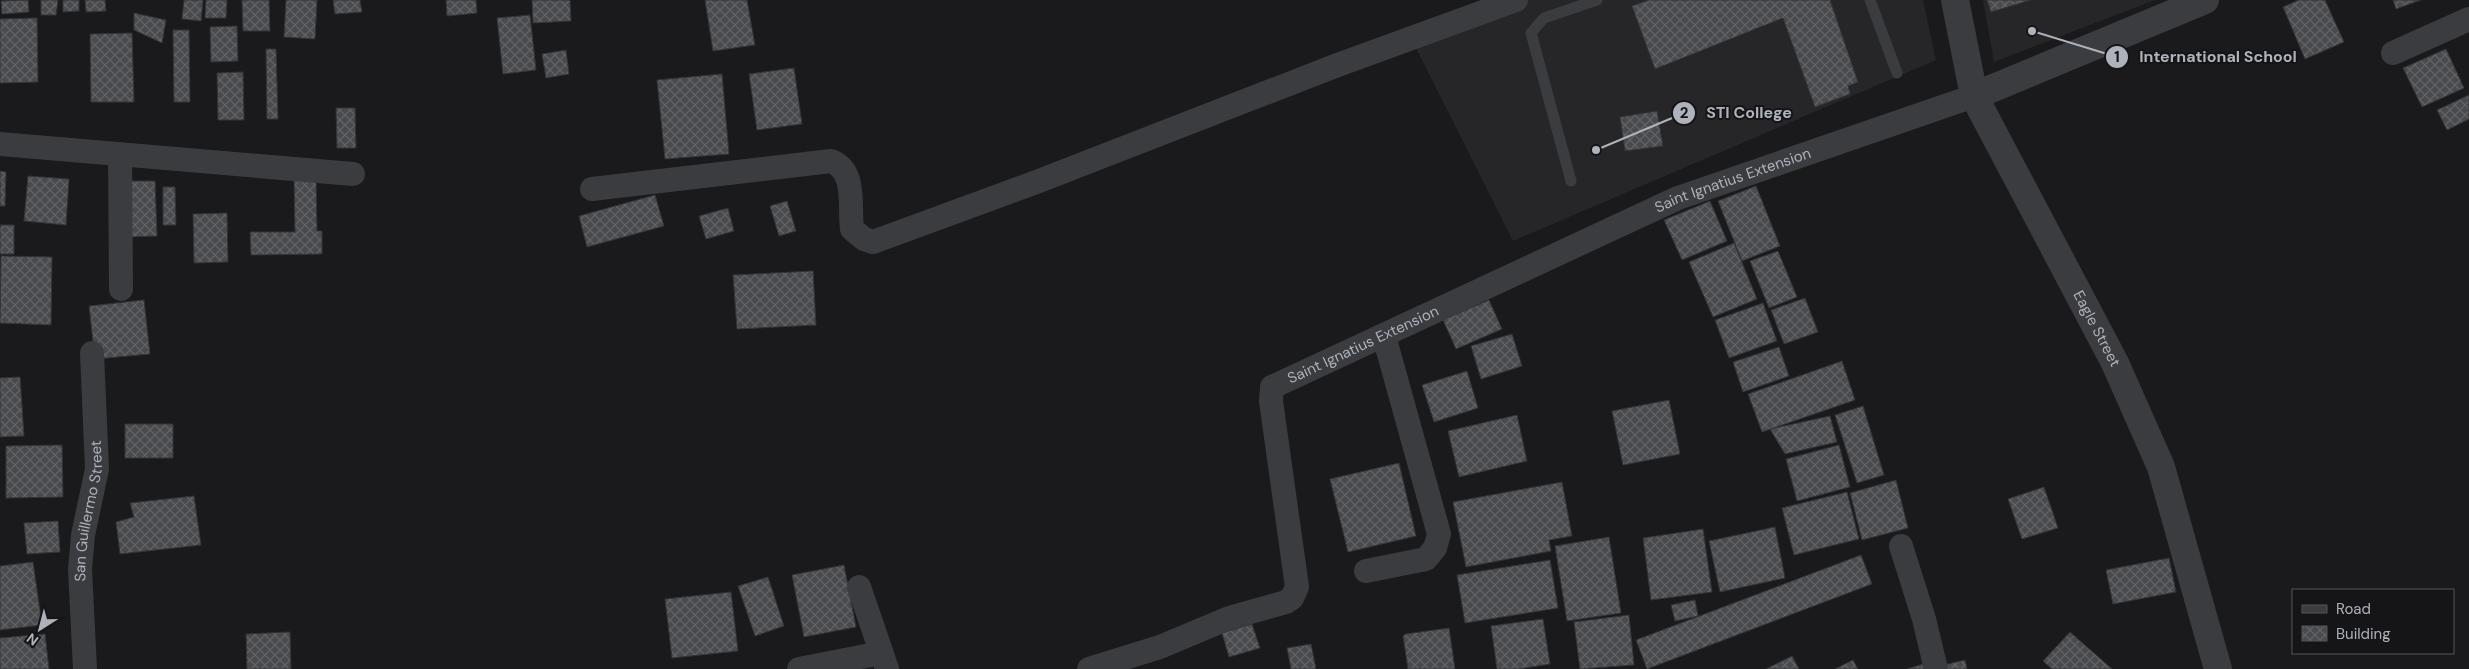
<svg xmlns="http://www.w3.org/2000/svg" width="2469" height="669" font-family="'DM Sans',sans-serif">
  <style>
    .built { fill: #262629 }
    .building { fill: url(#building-cross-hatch); stroke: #343438 }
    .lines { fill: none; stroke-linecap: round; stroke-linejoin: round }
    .service { stroke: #3b3c40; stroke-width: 11 }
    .minor { stroke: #3b3c40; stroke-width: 24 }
    .tertiary { stroke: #3b3c40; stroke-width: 28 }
    .labels { text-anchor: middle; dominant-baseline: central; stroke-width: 4; stroke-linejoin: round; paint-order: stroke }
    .street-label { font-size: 15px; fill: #aeb2ba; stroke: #151517 }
    .leader { fill: none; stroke: #aeb2ba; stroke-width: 2 }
    .callout-dot { fill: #aeb2ba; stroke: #151517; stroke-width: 2 }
    .mark-label { font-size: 15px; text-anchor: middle; font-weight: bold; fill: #111 }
    .callout-label { font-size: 16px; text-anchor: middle; font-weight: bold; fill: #aeb2ba; stroke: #151517; stroke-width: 4; stroke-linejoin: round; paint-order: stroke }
  </style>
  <defs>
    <pattern id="building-cross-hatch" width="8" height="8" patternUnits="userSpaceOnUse" patternTransform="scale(1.25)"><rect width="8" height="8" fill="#494a4e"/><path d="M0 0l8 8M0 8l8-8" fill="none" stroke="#616265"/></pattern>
  </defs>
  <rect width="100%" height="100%" fill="#1a1a1c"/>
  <!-- built -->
  <path class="built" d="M1493 0H1923L1936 60 1513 241 1408 32Z
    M1983 0H2155L1994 62Z"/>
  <!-- building -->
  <path class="building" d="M28 0 29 12 2 14 1 1Z
    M41 0H58L56 15H41Z
    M63 0H79V11L63 12Z
    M85 0H105L106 11 86 12Z
    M184 0H203L201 21 182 19Z
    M206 0H227L226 18H205Z
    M242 0H269L270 31H243Z
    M286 0H317L315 39 284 37Z
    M333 0H360L362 12 335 14Z
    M446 0H476L477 13 447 16Z
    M532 0H570L571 21 533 23Z
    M705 0H747L755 45 713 51Z
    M1649 0H1830L1858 82 1848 86 1850 94 1815 107 1783 18 1655 69 1632 6Z
    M1987 0H2031L1991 12Z
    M2299 0H2325L2344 42 2305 59 2283 7Z
    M2393 0H2421L2396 9Z
    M134 13 166 20 162 43 134 30Z
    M530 15 536 70 503 74 497 18Z
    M37 18 38 82 0 83V19Z
    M237 26 238 61 211 62 210 27Z
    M173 30H189L190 102H174Z
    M132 33 134 102H91L90 34Z
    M266 49H276L278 119H267Z
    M2446 49 2464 88 2422 107 2403 68Z
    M566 50 569 74 546 78 542 54Z
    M794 68 802 124 757 130 749 74Z
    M243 72 244 120H218L217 73Z
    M722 74 729 154 665 159 657 80Z
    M2469 95V119L2447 130 2437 110Z
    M336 108H355L356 148H337Z
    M1657 111 1663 146 1625 151 1620 117Z
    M0 171 6 172 5 206H0Z
    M28 176 69 179 66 225 24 221Z
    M294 178H316L317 231H322V254L251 255 250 232H295Z
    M127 181H155L157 236 128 237Z
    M1756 186 1780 246 1742 261 1718 201Z
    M163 187H175L176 225H163Z
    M655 195 664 226 587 247 579 216Z
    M787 201 796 231 779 236 770 206Z
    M1710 201 1727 241 1682 260 1664 220Z
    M728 208 734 231 706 239 699 216Z
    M227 213 228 262 194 263 193 214Z
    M0 225H14V254H0Z
    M1734 243 1757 299 1713 317 1689 262Z
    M1778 251 1797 297 1769 308 1750 261Z
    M1 256 52 257 51 325 0 323Z
    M813 271 816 325 737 329 733 275Z
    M1805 298 1818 332 1784 344 1771 310Z
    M144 300 150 354 95 359 89 306Z
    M1489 300 1502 329 1456 349 1443 320Z
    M1763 303 1777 341 1729 358 1715 320Z
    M1512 334 1522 366 1481 379 1471 346Z
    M1779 347 1789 376 1743 392 1733 362Z
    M1842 361 1855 400 1762 432 1748 394Z
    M1467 371 1478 408 1434 422 1422 385Z
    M20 377 24 436 0 437V378Z
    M1669 400 1680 454 1623 465 1612 411Z
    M1863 406 1884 475 1857 483 1835 415Z
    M1517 415 1527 461 1459 477 1448 431Z
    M1830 416 1837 442 1785 454 1770 429Z
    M125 424H173V458H125Z
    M62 445 63 497 6 498V446Z
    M1839 445 1850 487 1797 501 1786 459Z
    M1399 463 1416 536 1348 552 1330 479Z
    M1896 480 1908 528 1862 540 1850 493Z
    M1562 482 1572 536 1549 540 1551 551 1466 567 1453 502Z
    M2044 487 2058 528 2022 539 2008 499Z
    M1847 492 1859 539 1794 555 1782 508Z
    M194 496 201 545 120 554 116 522 134 517 130 503Z
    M58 521 60 552 27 554 24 523Z
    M1775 527 1785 578 1720 592 1709 541Z
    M1703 529 1712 592 1651 600 1643 538Z
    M1609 537 1621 613 1567 621 1555 546Z
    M1861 555 1872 584 1647 669 1636 640Z
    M2169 558 2176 592 2113 604 2106 570Z
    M1550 560 1558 608 1465 623 1457 575Z
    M33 562 42 625 0 630V566Z
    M844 565 856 627 804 637 792 575Z
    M768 577 784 626 755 636 738 586Z
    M731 592 738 651 672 658 665 599Z
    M1695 600 1698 616 1675 621 1671 605Z
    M1629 615 1634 665 1580 669 1574 622Z
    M1543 619 1550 664 1519 669H1497L1491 626Z
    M1252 624 1260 648 1229 657 1222 633Z
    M1449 628 1455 669H1408L1403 636 1406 634Z
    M290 632 291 669H247L246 634Z
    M2070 632 2112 669H2052L2043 661Z
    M45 634 49 669H0V638Z
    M1311 644 1316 669H1291L1287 648Z
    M1792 656 1799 669H1766Z
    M1853 660 1858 669H1835Z
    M1965 660 1967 669H1945L1944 665Z
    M1923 664 1924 669H1907Z"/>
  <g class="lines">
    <!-- service -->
    <path class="service" d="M1870 0 1897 73
      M1571 181 1531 33 1544 18 1597 0"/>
    <!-- minor -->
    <g class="minor">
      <path d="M2393 53 2469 19"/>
      <path d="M0 144 353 174"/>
      <path d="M120 155 121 289"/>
      <path d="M592 189 831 161C857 171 849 206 852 229L864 239 873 242 1039 181 1335 66 1516 0"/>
      <path d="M1901 546 1924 619 1936 669"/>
      <path d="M1366 571 1426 559 1435 548 1439 534 1384 336"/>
      <path d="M859 587 887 669"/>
      <path id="s1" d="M85 669 80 569 83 535 97 469 92 353"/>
      <path d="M799 669 881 653"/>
      <path id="s2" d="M1089 669 1160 647 1229 618 1286 602 1292 598 1297 587 1271 401 1272 387 1678 198 1974 96"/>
    </g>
    <!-- tertiary -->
    <g class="tertiary">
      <path id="s3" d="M1955 0 1974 96 2115 363 2161 467 2218 669"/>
      <path d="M1974 96 2205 0"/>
    </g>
  </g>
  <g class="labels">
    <!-- street labels -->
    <g class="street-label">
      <text stroke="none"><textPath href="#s2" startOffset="935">Saint Ignatius Extension</textPath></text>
      <text stroke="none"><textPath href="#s3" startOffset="361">Eagle Street</textPath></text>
      <text stroke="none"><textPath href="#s2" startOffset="530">Saint Ignatius Extension</textPath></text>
      <text stroke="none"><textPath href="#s1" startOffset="159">San Guillermo Street</textPath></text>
    </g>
  </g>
  <!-- callouts -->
  <path class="leader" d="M2032 31L2117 57M1596 150L1684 113"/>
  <g class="callout-dot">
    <circle cx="2032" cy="31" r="5"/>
    <circle cx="1596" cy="150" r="5"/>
    <circle cx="2117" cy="57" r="12"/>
    <circle cx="1684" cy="113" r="12"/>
  </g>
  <g class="mark-label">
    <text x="2117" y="62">1</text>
    <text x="1684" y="118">2</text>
  </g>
  <g class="callout-label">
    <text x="2218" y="62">International School</text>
    <text x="1749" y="118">STI College</text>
  </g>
  <!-- legend -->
  <rect x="2292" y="589" width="162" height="65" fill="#151517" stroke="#525458"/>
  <rect x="2302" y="605" width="25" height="8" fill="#3b3c40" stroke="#525458"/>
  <text x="2336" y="614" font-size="15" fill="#aeb2ba">Road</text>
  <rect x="2302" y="626" width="25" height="15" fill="url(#building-cross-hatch)" stroke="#525458"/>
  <text x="2336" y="639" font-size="15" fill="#aeb2ba">Building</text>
  <!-- north arrow -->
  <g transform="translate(40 629) rotate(216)" stroke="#151517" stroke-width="4" paint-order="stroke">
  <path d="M0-4L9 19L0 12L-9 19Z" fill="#aeb2ba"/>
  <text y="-8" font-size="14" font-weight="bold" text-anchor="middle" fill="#aeb2ba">N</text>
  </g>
</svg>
